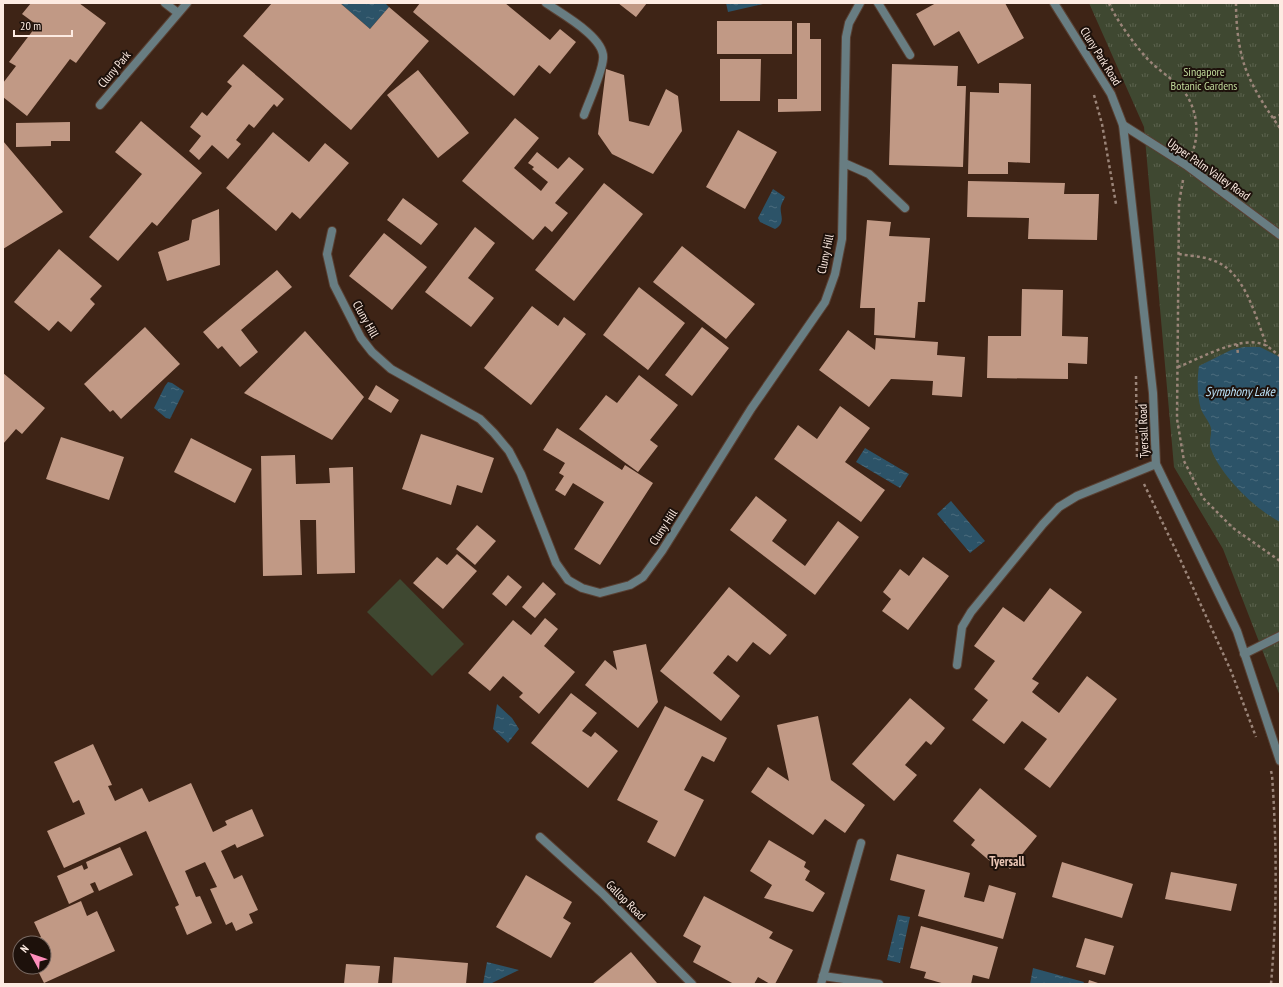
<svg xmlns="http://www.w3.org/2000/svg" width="1283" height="987" font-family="'PT Sans Narrow',sans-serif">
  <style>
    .park { fill: url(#park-tufts) }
    .garden { fill: #3f4831 }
    .water { fill: url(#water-ripples) }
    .building { fill: #c19985 }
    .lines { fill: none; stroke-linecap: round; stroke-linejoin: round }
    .lane-casing { stroke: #594033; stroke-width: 10 }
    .street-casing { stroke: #594033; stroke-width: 10 }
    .path { stroke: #9b8579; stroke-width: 2.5; stroke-dasharray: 3 3; stroke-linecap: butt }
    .lane { stroke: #687d82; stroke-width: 8 }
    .street { stroke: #687d82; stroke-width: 8 }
    .labels { text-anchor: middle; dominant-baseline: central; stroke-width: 4; stroke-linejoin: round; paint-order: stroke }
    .street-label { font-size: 12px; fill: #fdebe2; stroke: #1d110b }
    .park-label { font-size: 12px; fill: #bfd89a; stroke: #1d110b }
    .water-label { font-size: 13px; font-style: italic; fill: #bce3fa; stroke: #1d110b }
    .neighbourhood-label { font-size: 13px; font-weight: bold; fill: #e9c5b4; stroke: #1d110b }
  </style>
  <defs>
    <pattern id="park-tufts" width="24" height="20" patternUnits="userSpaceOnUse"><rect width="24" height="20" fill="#3f4831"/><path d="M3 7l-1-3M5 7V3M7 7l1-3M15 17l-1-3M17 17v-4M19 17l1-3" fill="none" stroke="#5c634f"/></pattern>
    <pattern id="water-ripples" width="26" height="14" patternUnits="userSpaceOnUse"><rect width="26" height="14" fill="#2c5368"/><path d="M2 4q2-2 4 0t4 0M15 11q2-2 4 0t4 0" fill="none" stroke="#4c6c7d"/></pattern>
  </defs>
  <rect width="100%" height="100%" fill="#3e2416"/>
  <!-- park -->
  <path class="park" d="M1089 3H1280V696L1223 549 1174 467 1144 127Z"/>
  <!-- garden -->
  <path class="garden" d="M400 579 464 644 432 676 367 612Z"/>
  <!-- water -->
  <path class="water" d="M340 3H385L389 7 370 29Z
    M726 3H767L728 12Z
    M773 189 785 197C784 200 782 202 781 206 779 214 787 222 775 229L760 222 758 218Z
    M1244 347H1260L1280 357V522C1255 509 1221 476 1211 449 1208 443 1212 435 1211 428 1209 421 1203 415 1201 409 1197 396 1197 379 1199 366L1231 350Z
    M168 382 172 383 184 391 170 419 166 418 154 408 165 386Z
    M865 448 909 474 900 488 856 462Z
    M951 501 985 541 970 553 937 514Z
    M497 704 512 718 519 729 508 743 493 729Z
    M898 915 910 917 900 963 887 960Z
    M487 962 519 970 490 984H483Z
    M1033 968 1084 982 1083 984H1030Z"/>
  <!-- building -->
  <path class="building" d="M31 3H79L106 23 76 63 70 59 27 116 3 97V83L16 66 9 62 37 25 22 14Z
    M272 3H340L370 29 389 7 429 41 351 130 243 36Z
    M420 3H505L550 40 560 29 576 42 550 74 539 65 514 96 413 12Z
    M618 3H647L636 17Z
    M936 3H1005L1024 38 978 64 959 31 934 46 916 14Z
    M717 21H792V54H717Z
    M797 23H810V39H821V111L778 112V99H797Z
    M720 59H761L760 101H720Z
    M243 64 284 99 277 107 274 104 254 128 249 124 236 140 241 144 228 159 212 145 199 160 189 151 201 136 190 127 202 112 207 116 232 86 227 82Z
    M892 64 958 66 957 86H966L963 167 889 165Z
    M606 69 624 75 629 121 649 126 666 89 678 96 682 131 653 174 612 154 598 134Z
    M418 70 469 133 438 158 387 95Z
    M999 83 1031 84 1030 163 1008 162V174H968L970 92 999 93Z
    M515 118 539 138 514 168 541 191 548 182 532 169 534 167 528 163 537 152 558 169 569 157 584 169 555 203 568 213 552 232 545 226 533 240 462 181Z
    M141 121 202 173 157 226 152 222 118 261 89 237 142 174 115 152Z
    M70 122V141H51V146L16 147V123Z
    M738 130 777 152 745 209 706 187Z
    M273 132 309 162 325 143 349 163 300 219 292 212 276 231 226 188Z
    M3 141 63 212 3 249Z
    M968 181 1065 183 1064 194H1099L1097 240 1028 239 1029 218 967 217Z
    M604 183 643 214 574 301 535 270Z
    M403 198 438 224 421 245 387 220Z
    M219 209 220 265 167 281 158 252 189 240 192 220Z
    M867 220 891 222 889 236 930 238 925 302H918L915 338 874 335 875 308H860Z
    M475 227 495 243 468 278 494 298 471 327 425 292Z
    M384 233 427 267 392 310 349 276Z
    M682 246 755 304 726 339 653 282Z
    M59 249 102 286 90 299 95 304 71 332 58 321 49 331 14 302Z
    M277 270 292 287 241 330 258 352 240 367 222 346 218 349 203 332Z
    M639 287 685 323 648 370 603 335Z
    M1022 289 1063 290 1062 336 1088 337 1087 364 1068 363V379L987 378 988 336H1021Z
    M532 306 558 326 564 317 586 334 531 405 484 368Z
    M145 327 180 364 121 419 113 410 110 412 84 384Z
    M702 327 729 348 692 396 665 375Z
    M848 330 875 350 876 338 938 342 937 355 965 357 962 397 932 395 933 381 891 379 869 407 819 370Z
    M305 331 364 397 332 440 244 393Z
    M3 373 45 408 22 434 16 429 3 444Z
    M639 375 678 405 650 440 658 446 638 472 579 429 606 395 617 403Z
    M376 385 399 400 391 413 368 399Z
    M840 406 870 428 845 462 885 490 861 522 774 459 798 425 817 439Z
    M557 428 622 470 625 465 653 483 600 565 574 549 604 502 573 483 565 496 555 490 564 476 559 473 565 463 543 450Z
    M421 434 494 458 482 493 457 485 451 505 402 489Z
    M61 437 124 457 109 500 46 479Z
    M191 438 252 469 235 503 174 472Z
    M295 455 296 484 330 483 329 468 353 467 355 573 317 574 316 520H300L302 575 263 576 261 456Z
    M756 496 787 520 772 541 805 566 838 521 859 537 815 595 730 530Z
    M477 525 496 541 475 565 456 549Z
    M457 554 477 571 443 609 413 583 437 557 447 565Z
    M923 557 949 576 908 630 882 611 891 599 883 592 900 569 909 576Z
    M508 575 522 587 506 606 492 594Z
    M543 582 556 594 535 618 522 607Z
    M729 587 787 635 770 655 753 642 737 662 728 655 713 673 740 696 721 721 660 671Z
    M1050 588 1082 612 1032 679 1039 683 1032 692 1059 713 1087 676 1117 699 1050 788 1024 769 1047 739 1022 721 1004 744 972 720 988 700 974 689 995 661 974 646 1003 607 1024 622Z
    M545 618 558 629 544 646 575 672 539 714 519 697 523 693 503 676 490 691 468 673 513 620 531 635Z
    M646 644 658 702 638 728 585 685 605 660 617 670 613 651Z
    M571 693 597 713 582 731 591 737 595 732 618 751 588 788 531 743Z
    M910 698 945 728 931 745 926 741 905 765 917 775 894 801 852 764Z
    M665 706 727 738 714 762 702 756 684 790 704 800 675 857 647 842 658 821 617 800Z
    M818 716 831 780 865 805 845 833 825 819 813 835 751 792 768 767 789 781 777 725Z
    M93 744 112 785 108 786 115 801 142 788 149 802 191 783 213 832 227 825 225 821 252 809 264 836 237 848 235 844 221 851 234 879 242 875 258 910 249 914 253 923 236 931 232 922 226 925 210 889 217 887 205 862 185 871 196 897 200 896 212 923 187 935 175 907 179 905 146 831 64 868 47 831 85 814 79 800 73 803 54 762Z
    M980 788 1037 836 1010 869 1002 862 998 868 971 845 975 840 953 821Z
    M769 840 806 862 804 867 810 871 805 880 825 893 813 912 764 898 772 885 750 871Z
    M120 847 133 875 99 891 95 882 90 884 94 892 69 904 57 876 82 865 84 870 88 868 86 862Z
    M897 854 970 873 964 897 984 902 989 885 1016 893 1003 939 918 916 925 890 890 880Z
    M1062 862 1133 884 1122 918 1052 897Z
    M1171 872 1237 884 1231 911 1165 899Z
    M526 875 572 902 563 918 571 923 551 958 496 927Z
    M704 896 773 932 769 938 793 950 775 984H770L758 977 754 984H734L693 962 701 946 683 936Z
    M81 901 87 916 97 911 115 951 44 983 36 967H44V943H28L41 937 34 922Z
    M921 926 998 947 989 979 973 975 971 984H945L924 978 926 972 910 968Z
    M1085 938 1114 946 1105 975 1076 967Z
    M631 952 657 983 592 984Z
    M394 957 468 963 466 984H392Z
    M346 964 380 966 378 984H344Z
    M1089 980 1101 984H1088Z"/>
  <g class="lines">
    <defs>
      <path id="lane" d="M546 3C562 14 606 38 603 59 602 73 589 101 584 115
        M878 3 910 55
        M1123 125 1186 165 1280 235
        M844 163 869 174 905 208
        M1244 654 1280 636
        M823 976 879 984"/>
      <path id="street" d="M165 3 178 13
        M1054 3 1111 94 1123 125 1153 393 1156 464 1237 631 1280 761
        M100 105 187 3
        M332 231 327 254 334 285 361 338 372 352 391 369 480 419 494 433 509 451 521 474 556 563 568 580 582 588 600 593 630 585 643 577 662 551 751 409 825 302 835 274 842 239 846 37 849 23 860 3
        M957 665 962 627 971 612 1043 524 1059 507 1077 496 1156 464
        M540 837 602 893 692 984
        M821 984 861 843"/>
    </defs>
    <!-- lane casing -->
    <use href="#lane" class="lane-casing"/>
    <!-- street casing -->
    <use href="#street" class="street-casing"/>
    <!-- path -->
    <path class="path" d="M1109 3C1115 18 1134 44 1145 56 1155 68 1169 76 1180 87 1196 103 1201 132 1192 153
      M1236 3C1236 22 1238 45 1244 64 1251 86 1267 110 1280 128
      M1094 95 1102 124 1116 204
      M1273 118 1280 115
      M1183 180 1179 203 1177 419 1184 461 1203 498 1233 528 1280 561
      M1179 254C1189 256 1202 256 1212 260 1246 271 1255 317 1267 346
      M1237 344 1238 355
      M1178 367C1199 359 1239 336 1262 344 1269 346 1274 352 1280 356
      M1136 376 1137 457
      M1144 484 1180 559 1231 671 1256 737
      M1271 771 1272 775C1277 845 1277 915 1271 984"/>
    <!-- lane -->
    <use href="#lane" class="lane"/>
    <!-- street -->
    <use href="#street" class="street"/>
  </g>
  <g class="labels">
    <!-- street labels -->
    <g class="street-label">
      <text transform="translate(1101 56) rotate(58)">Cluny Park Road</text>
      <text transform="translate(114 69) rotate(-50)">Cluny Park</text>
      <text transform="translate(1209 169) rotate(35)">Upper Palm Valley Road</text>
      <text transform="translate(825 254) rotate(-78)">Cluny Hill</text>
      <text transform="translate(366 319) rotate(61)">Cluny Hill</text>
      <text transform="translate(1143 431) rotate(-92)">Tyersall Road</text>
      <text transform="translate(663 527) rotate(-57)">Cluny Hill</text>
      <text transform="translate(626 900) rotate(45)">Gallop Road</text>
    </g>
    <!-- park labels -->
    <g class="park-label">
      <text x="1204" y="71">Singapore<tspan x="1204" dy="14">Botanic Gardens</tspan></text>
    </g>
    <!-- water labels -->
    <g class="water-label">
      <text x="1240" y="391">Symphony Lake</text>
    </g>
    <!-- neighbourhood labels -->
    <g class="neighbourhood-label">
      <text x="1007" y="861">Tyersall</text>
    </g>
  </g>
  <!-- border -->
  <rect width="1283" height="987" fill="none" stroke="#fdebe2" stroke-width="8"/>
  <!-- north arrow -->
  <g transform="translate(32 955) rotate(310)"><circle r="19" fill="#1d110b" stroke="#776861"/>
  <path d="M0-3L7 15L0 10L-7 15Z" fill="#fe8ebc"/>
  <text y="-6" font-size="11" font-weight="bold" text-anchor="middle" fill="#fdebe2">N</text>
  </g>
  <!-- scale -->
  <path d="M14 30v6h58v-6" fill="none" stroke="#fdebe2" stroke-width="2"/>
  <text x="20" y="30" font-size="12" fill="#fdebe2" stroke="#1d110b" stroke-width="3" paint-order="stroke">20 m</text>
</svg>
